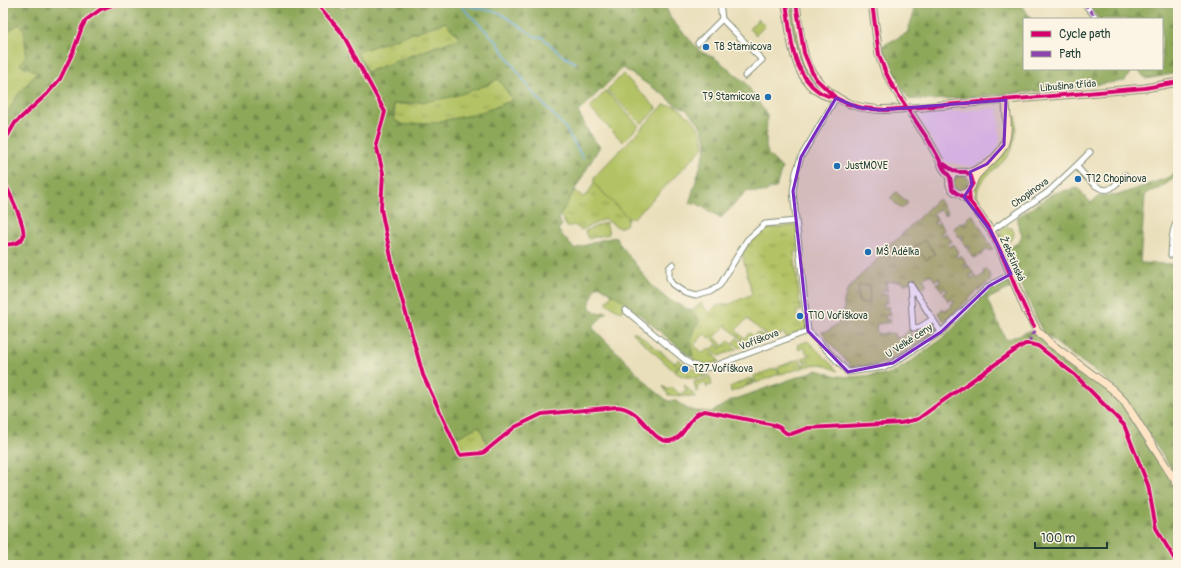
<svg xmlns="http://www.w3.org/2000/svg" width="1181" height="568" font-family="Pangolin,sans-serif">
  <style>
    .built { fill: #ebd1eb }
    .grass { fill: url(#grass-tufts); stroke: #69804c; fill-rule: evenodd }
    .forest { fill: url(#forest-firs); stroke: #567247; fill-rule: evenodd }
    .garden { fill: #b3c265; stroke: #69804c }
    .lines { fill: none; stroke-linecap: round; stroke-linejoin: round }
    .stream { stroke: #69acde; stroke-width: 1.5 }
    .street-casing { stroke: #848e78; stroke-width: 7 }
    .secondary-casing { stroke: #848e78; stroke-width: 9 }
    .street { stroke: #fff; stroke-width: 5 }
    .secondary { stroke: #ffe4c6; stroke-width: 7 }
    .secondary-bridge-casing { stroke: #848e78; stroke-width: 9; stroke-linecap: butt }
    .secondary-bridge { stroke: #ffe4c6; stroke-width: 7 }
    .quiet { stroke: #8e44ad; stroke-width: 3; stroke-dasharray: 6 3; stroke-linecap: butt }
    .cycleway-casing { stroke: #fcf5e5; stroke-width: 6 }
    .cycleway { stroke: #d6006c; stroke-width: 4 }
    .marked { fill: #7b2cbf; fill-opacity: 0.2; stroke: #7b2cbf; stroke-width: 3; stroke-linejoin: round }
    .poi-dot { fill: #1f6fb2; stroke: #fcf5e5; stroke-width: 1.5 }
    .labels { text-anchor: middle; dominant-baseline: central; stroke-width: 3; stroke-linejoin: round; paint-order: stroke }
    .poi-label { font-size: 10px; fill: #1f3d34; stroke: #fcf5e5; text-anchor: start }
    .street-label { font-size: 10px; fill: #1f3d34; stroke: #fcf5e5 }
  </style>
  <defs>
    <pattern id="grass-tufts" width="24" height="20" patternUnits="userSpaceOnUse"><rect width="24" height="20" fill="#b3c265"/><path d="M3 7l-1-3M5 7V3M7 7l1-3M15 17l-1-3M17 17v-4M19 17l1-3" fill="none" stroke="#919f54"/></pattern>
    <pattern id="forest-firs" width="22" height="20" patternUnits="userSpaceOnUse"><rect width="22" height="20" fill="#8ea85a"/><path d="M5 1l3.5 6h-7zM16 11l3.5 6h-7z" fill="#738a4b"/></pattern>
  </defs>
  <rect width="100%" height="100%" fill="#fcf5e5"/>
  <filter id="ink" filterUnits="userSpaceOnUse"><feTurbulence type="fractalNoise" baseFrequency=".025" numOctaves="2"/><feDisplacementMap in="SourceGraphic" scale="8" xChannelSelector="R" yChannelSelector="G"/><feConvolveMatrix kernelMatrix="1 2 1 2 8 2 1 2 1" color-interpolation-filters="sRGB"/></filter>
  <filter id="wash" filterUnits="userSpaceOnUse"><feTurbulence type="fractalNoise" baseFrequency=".012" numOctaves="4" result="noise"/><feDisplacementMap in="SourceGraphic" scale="16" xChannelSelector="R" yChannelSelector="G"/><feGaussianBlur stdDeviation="0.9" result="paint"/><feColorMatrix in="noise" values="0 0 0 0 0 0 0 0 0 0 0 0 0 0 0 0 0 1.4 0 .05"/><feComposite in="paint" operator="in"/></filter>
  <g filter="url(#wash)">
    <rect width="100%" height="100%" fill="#eadfbb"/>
    <!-- built -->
    <path class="built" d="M998 108 1000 138 997 150 986 161 972 167 944 161 917 116 927 114Z"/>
    <!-- grass -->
    <path class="grass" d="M788 3H793L812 77 809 79C793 57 793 29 788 3Z
      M758 19 765 26 756 35 749 29Z
      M445 22 461 38 366 72 356 52Z
      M499 78 513 100 488 110 471 115 437 122 404 125 394 120 395 112 393 104H408L487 85Z
      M1016 116C1017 130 1015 147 1006 158 996 172 973 179 978 200 973 192 975 184 981 176L980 175C1003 153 1011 155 1011 119Z
      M953 183a8 8 0 1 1 16 0a8 8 0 1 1-16 0Z
      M594 183 628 218 626 225 619 228 605 219 581 230 574 225 567 227 560 215 575 190 583 197 588 194Z
      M896 192 908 203 901 209 890 198Z
      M938 199 948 213 945 215 940 209 933 213 938 221H934V223L937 225 939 222 945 231 941 232V234L944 236 946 233 952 242H949L948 245 951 247 953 244 959 253 956 254V256L959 258 961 255 967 264H963L964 268H966L968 265 974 274 970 275 971 278 973 279 975 276 977 279 984 274 983 271 986 269 990 276V281L977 291 945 322 938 313 943 309 945 311 952 307 951 304 954 303V301L951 299 949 302 943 293 947 292 946 289 944 288 942 291 936 283 937 282 938 283 940 282 939 278H937L935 281 930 274 923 279 927 285 922 289 915 280 905 284 901 281 886 282 887 291 883 289 882 291 884 295 887 293 888 303 884 302V306L885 308 888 306 890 316 886 315 885 317 886 320 890 319 891 322 876 324 877 334 894 333 895 338 902 337 910 329 911 336H917L916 329 931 324H933L937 330 892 360 880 364 860 367V365H857L856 367H852L826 339 827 338 822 332 828 331 841 321 844 316V301L847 291 854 282 885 252 886 248 885 244 894 242Z
      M973 215 993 249 990 251 988 249 983 252V254L974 258 968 250 971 248 970 246 967 248 961 239 964 237 963 235 959 237 954 228 960 223 962 224 968 220 967 218Z
      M606 222 609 234 588 239 585 231Z
      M797 225 800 251 794 252 801 311H797V318H807L808 331 786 339 784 333 739 348 733 342 737 338 741 342 742 340 731 330H730L726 326 715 337 723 346 729 341 737 349 719 356 712 349 716 345 720 349 721 348 711 337 709 338 705 334 694 345 703 353 709 348 717 358 719 362 701 365 694 363C691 345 687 336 699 321L692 311 701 303 709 313 716 306 730 304 752 294 742 254 753 238 765 229ZM747 319 765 334 766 336 757 333 753 336 750 333 744 338 736 330Z
      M1000 234a7 7 0 1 1 14 0a7 7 0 1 1-14 0Z
      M634 331 675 363 679 359 682 362 674 371 633 333Z
      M808 341 838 371 821 364 804 367 803 364 809 362 808 360 804 362 802 358 810 355 809 353 807 354 804 347 799 350 797 345Z
      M800 359 803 368 780 374 778 367Z
      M682 363 686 364 683 369 685 371 689 367 696 370 703 371 704 376 709 375C697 379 686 380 675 372Z
      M776 368V370H778L779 374 756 383 754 376Z
      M710 377 712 385 707 386V388L705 383 697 386 699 391 696 392 694 382Z
      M748 379H753L754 380 747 383V385L754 381 755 383 731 392 730 387Z
      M685 385 696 397 668 395 663 386 668 390 671 387 681 395 684 391 686 392 687 391 684 386Z
      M479 425 489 448 483 453 460 455 453 439Z"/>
    <!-- forest -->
    <path class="forest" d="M3 3H336L341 9 355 3H664L671 19 701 52 715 58 745 82 767 115 766 146 768 154 782 168 776 188 770 189C764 194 754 192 747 191L721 218 696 203 689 204 706 147 705 136 699 123 687 110 671 102 667 97 623 68 578 112 592 138 600 146 558 219 562 225 558 230 574 249 601 240 616 237 619 243 652 286 667 299 692 311 700 321C686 337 694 340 691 357L628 305 599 285 594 289C594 297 588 301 590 308L597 313 607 312 592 327 654 390 668 401H676L687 409 695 411 712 412 730 401 817 370 837 376 849 377 891 374 910 362 945 337 966 315 985 292 994 285 1008 279 1011 288 987 299 1006 340 1029 331C1038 335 1045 343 1053 349 1076 366 1103 381 1121 403L1178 491V565H3V112L7 114 16 97 37 72 19 65 26 55 24 30 19 24 3 35ZM445 22 460 38 367 72 357 52ZM498 79 513 100 488 110 471 115 437 122 404 125 394 120 393 104C430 103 466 96 498 79ZM479 426 489 448 483 453 460 455 453 439Z
      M913 3H925L926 6 966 3H1021L1031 19H1024V69H1132L1125 81 1053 90 932 100 909 99 895 76 882 46 907 33 914 13Z
      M1089 3H1145L1178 9V73L1146 79 1137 69H1162V19H1099L1088 5Z
      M1176 171 1178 175 1159 189 1150 191 1145 196 1140 263 1178 264V479L1126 400C1103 371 1068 356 1042 331L1006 250 1019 242 1022 235 1017 222 1018 217 1054 193 1078 188 1091 203 1099 196 1118 195 1170 177Z"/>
    <!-- garden -->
    <path class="garden" d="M19 24 24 30 26 55 20 65 37 72 16 97 7 114 3 112V35Z
      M623 74 657 109 641 124 607 90Z
      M606 91 639 126 623 142 589 108Z
      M664 105 676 106 695 122 702 134 704 147 634 218H628L594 183V177Z
      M925 240 935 254 926 260 916 246Z
      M869 285 870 302 859 303 858 286Z
      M612 294 627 303 621 312 606 303Z"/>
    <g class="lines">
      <!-- stream -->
      <path class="stream" d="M458 3 496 41 533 93 564 126 583 158
        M459 4 500 13 536 37 543 38 563 56 576 63"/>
    </g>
  </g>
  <g filter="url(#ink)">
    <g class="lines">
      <defs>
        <path id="street" d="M720 3 722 19 762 60 745 76
          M1084 3 1097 19
          M698 43 722 19
          M1076 166 1090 152
          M991 231 1048 192 1076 166C1083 173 1100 196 1111 188 1116 185 1121 179 1125 175
          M1171 255C1172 244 1171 230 1178 220
          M673 264 669 268V278L672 284 685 293 696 296 710 292 720 285 747 240 757 231 765 224 796 221
          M625 310 690 364 703 368 712 367 808 331
          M933 319 920 327 913 328 910 284 939 329 941 332
          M808 331 848 372 885 367 893 363 941 332 989 286 1011 274
          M808 331 793 191 796 172 801 157 836 98"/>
        <path id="secondary" d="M786 3C791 37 792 91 835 98
          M796 3C799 23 800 45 807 63 810 72 817 79 823 86 845 108 869 111 899 109
          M872 3 879 55 885 71 902 101
          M923 107 1145 88 1178 82
          M912 115 929 141 939 159 943 168 950 178
          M987 164C982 166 976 170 971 172 963 174 954 168 950 179 949 183 950 187 953 190 957 194 963 195 967 192 973 188 972 182 976 176 984 166 998 158 1004 145 1010 131 1006 114 1006 100
          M960 194 970 202 991 231 998 244 1026 311 1037 330 1050 343 1112 389 1124 401 1178 485"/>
      </defs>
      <!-- street casing -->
      <use href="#street" class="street-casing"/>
      <!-- secondary casing -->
      <use href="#secondary" class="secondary-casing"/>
      <!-- street -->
      <use href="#street" class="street"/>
      <!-- secondary -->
      <use href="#secondary" class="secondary"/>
      <defs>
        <path id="secondary-bridge" d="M899 109 923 107"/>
      </defs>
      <!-- secondary-bridge casing -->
      <use href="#secondary-bridge" class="secondary-bridge-casing"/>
      <!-- secondary-bridge -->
      <use href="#secondary-bridge" class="secondary-bridge"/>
      <!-- quiet -->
      <path class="quiet" d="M1084 3 1097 19
        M1030 344C1029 338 1032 333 1037 330"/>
      <defs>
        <path id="cycleway" d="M316 3 342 33 385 112 376 144 383 173 381 209 393 267 423 375 460 455 483 453 515 427 542 414 617 407C643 408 651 443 669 441 687 439 687 414 705 411L774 425 779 427 786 433 791 434 808 428 901 423 918 419 937 405 1017 349 1025 344H1030L1038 346 1075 375 1124 425 1148 485 1156 528 1178 565
          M786 3C791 32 790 64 812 86 819 92 824 96 834 97
          M796 3 804 53 812 72 816 79 836 98 846 103 862 108 886 110 1145 88 1178 82
          M872 3 879 55 885 71 893 87 929 141 939 159 943 168 950 177 952 189C957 195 966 196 971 203 1002 240 1011 285 1034 326
          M3 144 15 123 47 94 60 79 73 52 82 27 86 20 101 9 112 5 133 3
          M944 164 951 169 957 172H966L971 176 973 183 969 190 970 202
          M3 180C8 190 27 227 23 237 19 245 10 244 3 245"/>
      </defs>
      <!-- cycleway casing -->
      <use href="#cycleway" class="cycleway-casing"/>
      <!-- cycleway -->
      <use href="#cycleway" class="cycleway"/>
    </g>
  </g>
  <!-- marked area -->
  <path class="marked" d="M836 98 857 107 879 110 1006 100 1004 145 987 164 970 172 972 185 964 197 991 231 1011 274 989 286 941 332 893 363 848 372 808 331 793 191 801 157Z"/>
  <!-- markers -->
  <g class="poi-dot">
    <circle cx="706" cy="47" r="4"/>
    <circle cx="768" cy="97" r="4"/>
    <circle cx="837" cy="166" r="4"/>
    <circle cx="1078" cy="179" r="4"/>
    <circle cx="868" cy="252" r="4"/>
    <circle cx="800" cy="316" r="4"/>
    <circle cx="685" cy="369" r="4"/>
  </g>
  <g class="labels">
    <!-- poi labels -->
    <g class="poi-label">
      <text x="714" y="47">T8 Stamicova</text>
      <text x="760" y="97" text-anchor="end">T9 Stamicova</text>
      <text x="845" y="166">JustMOVE</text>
      <text x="1086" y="179">T12 Chopinova</text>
      <text x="876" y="252">MŠ Adélka</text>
      <text x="808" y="316">T10 Voříškova</text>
      <text x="693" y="369">T27 Voříškova</text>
    </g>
    <!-- street labels -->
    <g class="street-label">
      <text transform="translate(1068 86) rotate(-5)">Libušina třída</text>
      <text transform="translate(1030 193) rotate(-36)">Chopinova</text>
      <text transform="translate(1012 259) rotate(66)">Žebětínská</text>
      <text transform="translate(759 340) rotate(-21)">Voříškova</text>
      <text transform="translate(909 341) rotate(-33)">U Velké ceny</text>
    </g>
  </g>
  <!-- margin -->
  <rect width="1181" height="568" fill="none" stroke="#fcf5e5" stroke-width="16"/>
  <!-- legend -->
  <rect x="1023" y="18" width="140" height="52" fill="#fcf5e5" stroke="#a4ab9e"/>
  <rect x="1031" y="31" width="20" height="6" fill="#d6006c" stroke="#a4ab9e"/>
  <text x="1059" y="38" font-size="12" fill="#1f3d34">Cycle path</text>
  <rect x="1031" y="51" width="20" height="6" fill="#8e44ad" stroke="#a4ab9e"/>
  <text x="1059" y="58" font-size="12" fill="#1f3d34">Path</text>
  <!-- scale -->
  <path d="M1035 542v6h72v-6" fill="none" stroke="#1f3d34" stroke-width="2"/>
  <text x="1041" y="542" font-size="12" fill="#1f3d34" stroke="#fcf5e5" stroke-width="3" paint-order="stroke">100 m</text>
</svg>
